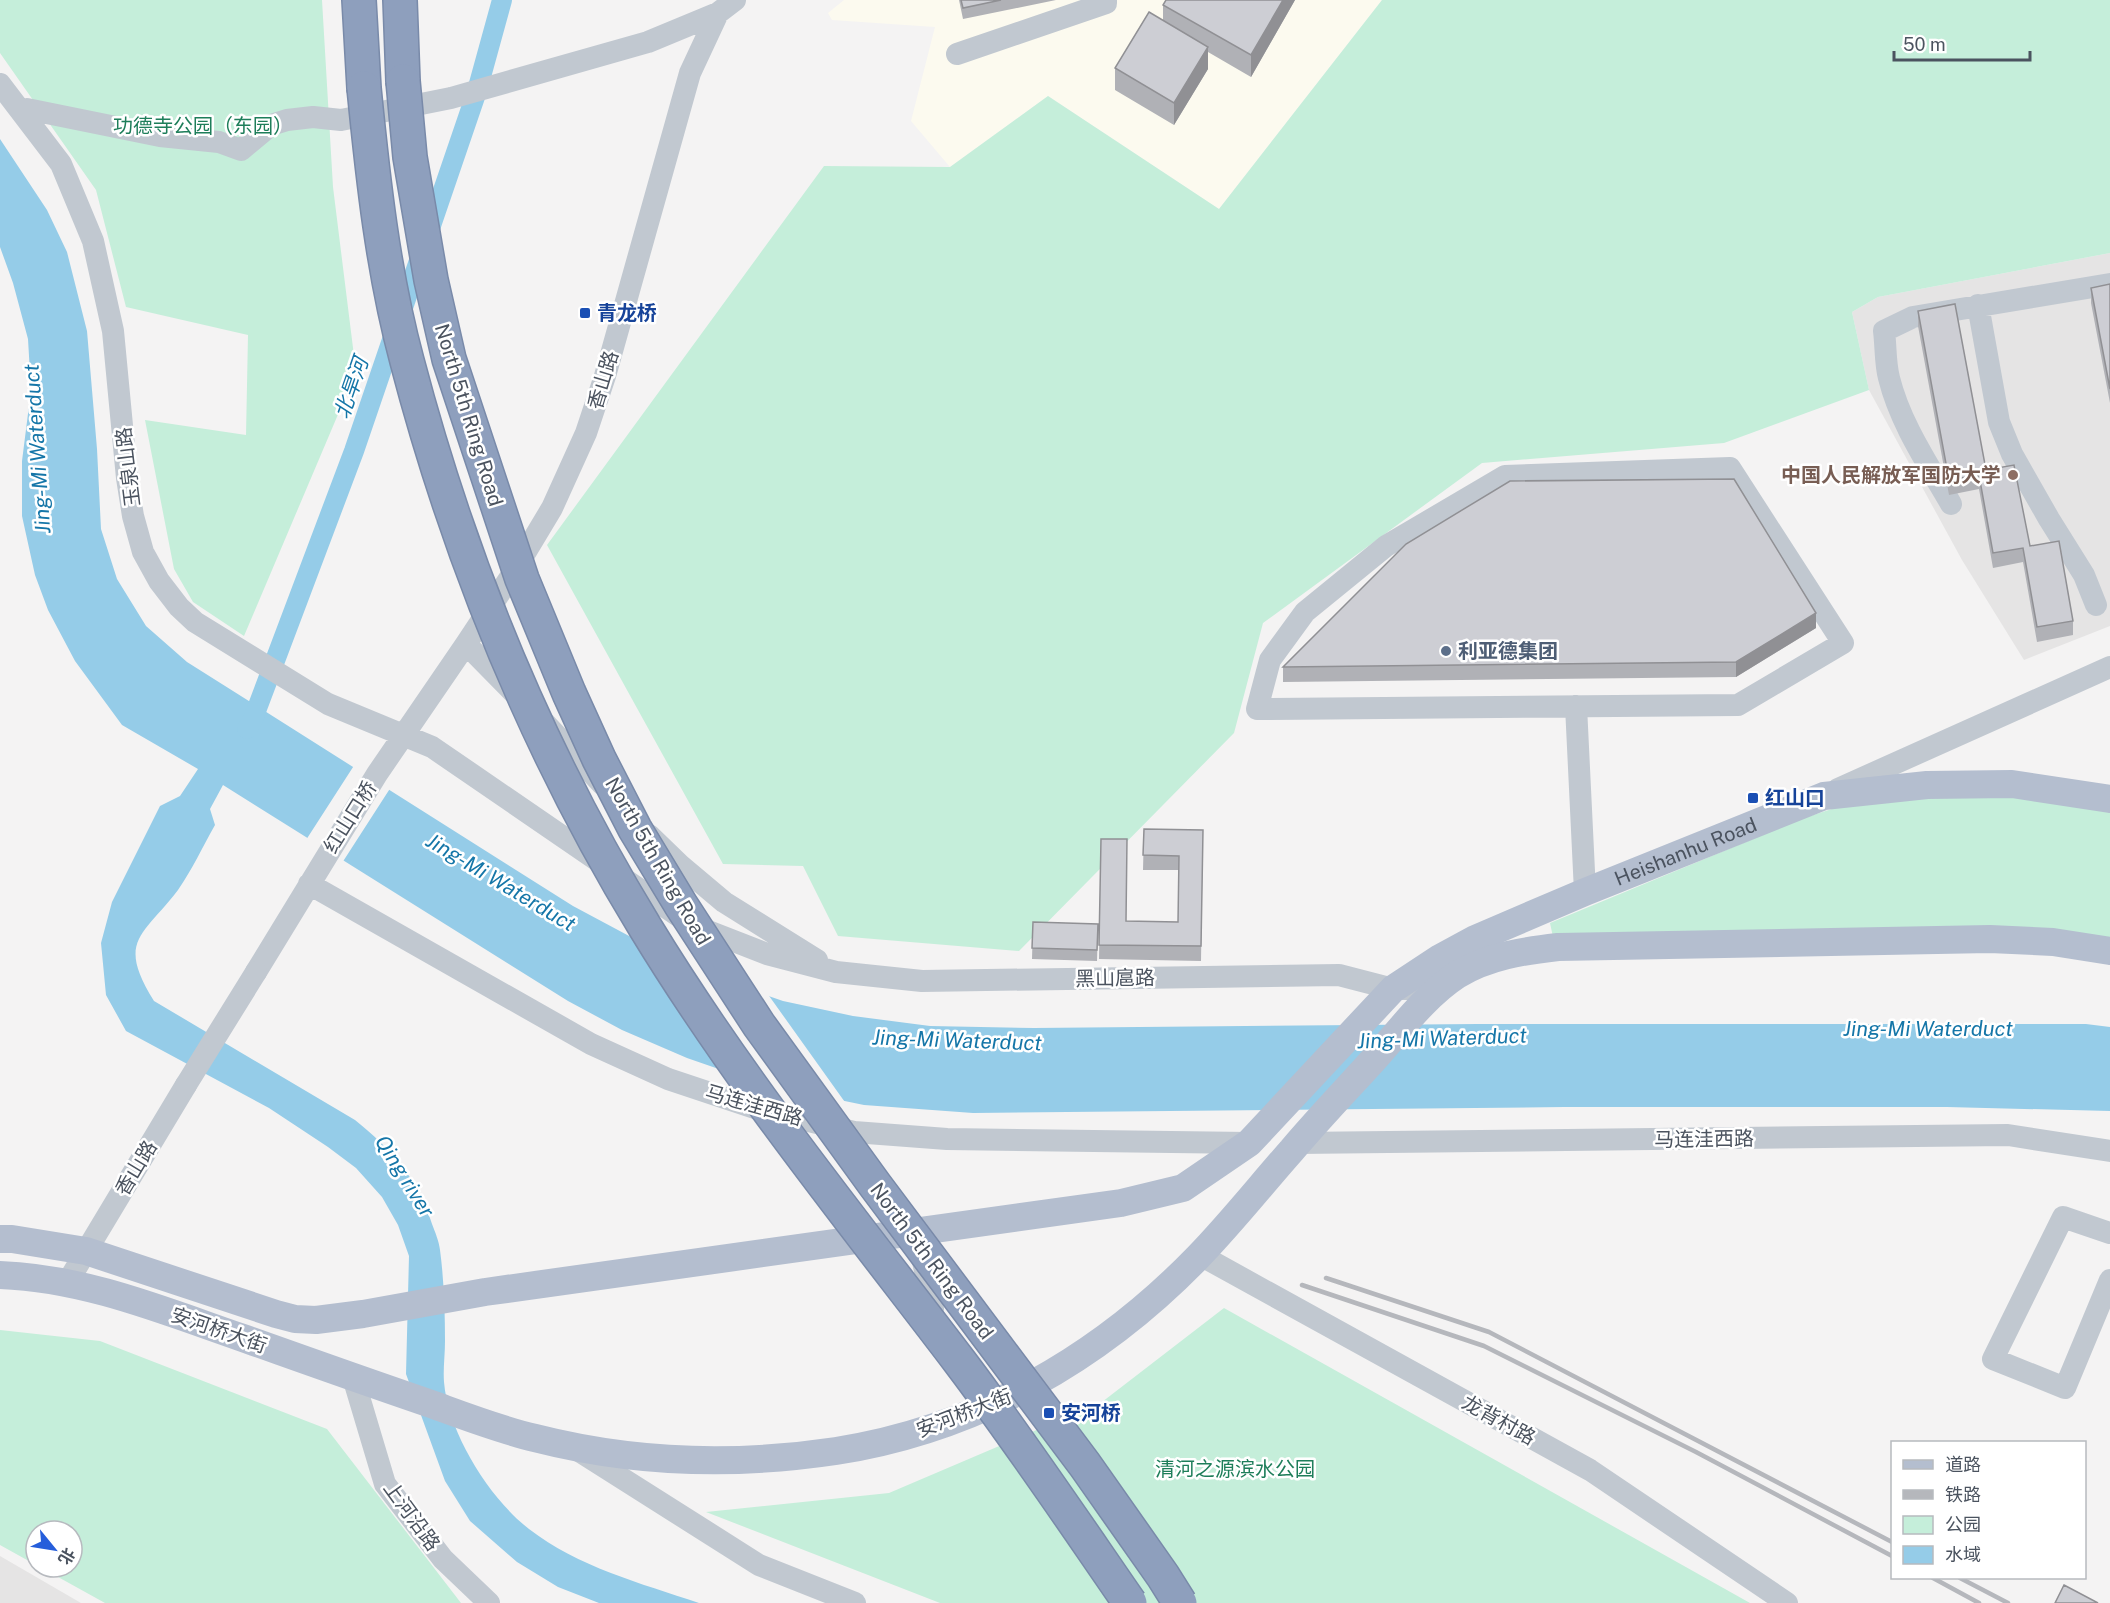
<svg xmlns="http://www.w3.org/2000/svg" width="2110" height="1603" font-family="'Public Sans','Noto Sans SC',sans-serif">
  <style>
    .commercial { fill: #fcfaef }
    .education { fill: #e5e4e4 }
    .green { fill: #c5eeda }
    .water { fill: #95cce8 }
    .pier { fill: #f4f3f3 }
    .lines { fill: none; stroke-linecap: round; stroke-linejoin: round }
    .canal { stroke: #95cce8; stroke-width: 20 }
    .highway-casing { stroke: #798aa9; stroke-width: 36 }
    .minor { stroke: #c1c8d0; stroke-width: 22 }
    .major { stroke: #b4becf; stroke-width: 28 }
    .highway { stroke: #8e9fbd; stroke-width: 33 }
    .rail { stroke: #b5b7bc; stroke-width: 4.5 }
    .highway-bridge-casing { stroke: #798aa9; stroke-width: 36; stroke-linecap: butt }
    .minor-bridge { stroke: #c1c8d0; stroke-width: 22 }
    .highway-bridge { stroke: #8e9fbd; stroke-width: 33 }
    .wall { fill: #b0b1b6 }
    .shaded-wall { fill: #909094 }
    .building { fill: #cdced4; stroke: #909094; stroke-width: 1.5 }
    .transit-dot { fill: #1a4fb4; stroke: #fff; stroke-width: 2 }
    .education-dot { fill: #8d6e63; stroke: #fff; stroke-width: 2 }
    .service-dot { fill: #5c6f8a; stroke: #fff; stroke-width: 2 }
    .labels { text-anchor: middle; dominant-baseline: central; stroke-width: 5; stroke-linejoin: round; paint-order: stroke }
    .park-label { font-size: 20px; fill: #1e7e5a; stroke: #fff }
    .transit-label { font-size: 20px; font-weight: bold; fill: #164399; stroke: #fff; text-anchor: start }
    .street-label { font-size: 20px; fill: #4b535f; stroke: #fff }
    .education-label { font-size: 20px; font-weight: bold; fill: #785e54; stroke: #fff; text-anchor: end }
    .service-label { font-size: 20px; font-weight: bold; fill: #4e5e75; stroke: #fff; text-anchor: start }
    .water-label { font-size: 21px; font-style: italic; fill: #1576a8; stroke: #fff }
  </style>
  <rect width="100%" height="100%" fill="#f4f3f3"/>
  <!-- commercial -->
  <path class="commercial" d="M844 0H1382L1219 209 1048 96 950 167 911 121 935 27 832 20 828 13Z"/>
  <!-- education -->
  <path class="education" d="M2110 253V626L2024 660 1962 560 1869 390 1852 312 1878 297Z
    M0 1556 81 1603H0Z"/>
  <!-- green -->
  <path class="green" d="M0 0H322L333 187 356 372 244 636 193 602 174 569 145 420 246 435 248 335 126 307 96 190 0 53Z
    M1382 0H2110V253L1878 297 1852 312 1869 390 1724 443 1482 463 1263 623 1234 733 1019 951 838 936 803 866 723 864 547 545 824 166 950 167 1048 96 1219 209Z
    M2012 795 2110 807V941L1553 937 1550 923 1801 819 1844 805 1892 798Z
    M1224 1308 1750 1603H940L706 1512 889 1493 1102 1402Z
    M0 1330 100 1341 327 1429 461 1603H105L40 1567H72V1531H36V1565L0 1545Z"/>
  <!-- water -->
  <path class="water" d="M0 139 47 210 67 252 87 331 97 449 101 529 117 579 146 626 187 662 573 906 689 968 783 1001 853 1016 930 1026 1034 1028 1478 1024H2086L2110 1027V1111L1947 1107H1564L973 1113 864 1105 762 1084 687 1058 622 1030 568 1001 223 785 210 809 215 825C203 846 192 870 178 890 143 936 116 940 154 1001L355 1120C391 1149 419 1180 432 1224 435 1232 439 1241 440 1250 444 1280 445 1312 445 1341 445 1355 443 1369 444 1382 448 1432 489 1498 529 1529 578 1567 640 1583 699 1603H599L558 1587 517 1562 470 1521 445 1481 406 1374 409 1256 398 1225 382 1197 356 1168 328 1147 269 1108 126 1031 106 995 101 943 112 902 160 806 180 796 198 769 122 725 75 661 48 610 35 575 22 516V461L31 390 28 339 13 283 0 247Z"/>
  <!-- pier -->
  <path class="pier" d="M355 764 391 787 342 863 306 840Z
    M646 942 690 965 767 993 847 1105 762 1087Z"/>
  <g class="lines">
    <!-- canal -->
    <path class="canal" d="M247 729 253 719 354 451 477 91 502 0"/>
    <defs>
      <path id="highway" d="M359 0 364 88
        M400 0 403 81"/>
    </defs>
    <!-- highway casing -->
    <use href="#highway" class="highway-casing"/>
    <!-- minor -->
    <path class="minor" d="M957 54 1106 3V0
      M0 84 61 164 93 241 113 331 127 478 133 516 143 552 159 581 179 607 195 622 328 704 432 747 690 924 767 954 836 972 922 981 1339 975 1393 989H1408
      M27 109 160 136 219 142 241 150 271 125 287 120 313 117 341 120 451 98 648 42 718 13
      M1978 305 1999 422 2012 454 2049 519 2084 575 2096 605
      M1730 468 1843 643 1738 705 1257 709 1270 660 1305 612 1386 546 1505 476Z
      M1951 504C1928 464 1900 423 1889 378 1885 363 1886 346 1884 331L1913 317 2110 284
      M466 644 519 698
      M1576 706 1585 892
      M543 721 602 784
      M1838 789 2110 667
      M649 835 680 865 724 902 817 960
      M309 884 591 1044 668 1079 755 1108 854 1132 947 1139 1249 1143
      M256 972 377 774 466 644 513 573 552 508 586 433 605 376 690 73 718 13 735 0
      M1297 1143 2008 1135 2110 1151
      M2110 1233 2063 1217 1993 1359 2065 1388 2110 1280
      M921 1252 933 1309
      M1200 1255 1590 1470 1787 1603
      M67 1283 186 1085
      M353 1377 385 1484 443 1559 489 1603
      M579 1451 759 1565 855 1603"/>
    <!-- major -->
    <g class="major">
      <path id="s1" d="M0 1239H12L86 1251 276 1314 295 1319 316 1320 363 1314 485 1292 1121 1203 1183 1188 1249 1143 1393 989 1440 958 1475 939 1585 892 1824 796 1927 785 2012 784 2110 799"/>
      <path d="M0 1275C84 1278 162 1310 240 1337 305 1360 369 1383 434 1405 467 1417 501 1430 535 1438 633 1463 736 1466 836 1451 977 1429 1099 1359 1198 1257 1231 1223 1261 1185 1292 1150 1319 1118 1348 1088 1376 1057 1401 1029 1425 996 1457 975 1488 956 1523 951 1558 947L1990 939 2053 942 2110 951"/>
    </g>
    <!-- highway -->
    <use href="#highway" class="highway"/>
    <!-- rail -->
    <path class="rail" d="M1326 1278 1489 1332 1892 1542
      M1302 1285 1484 1346 1696 1452 1892 1556
      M1933 1578 1979 1603
      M1960 1578 2008 1603"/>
    <defs>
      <path id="highway-bridge" d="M403 81 410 157 431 280 449 359 522 579 569 693 599 759 635 829 681 905 759 1025 875 1185 1085 1465 1163 1576 1180 1603
        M364 88C373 179 383 272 407 361 459 559 538 752 645 927 738 1080 852 1220 960 1362 1019 1440 1074 1522 1130 1603"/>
    </defs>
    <!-- highway-bridge casing -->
    <use href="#highway-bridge" class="highway-bridge-casing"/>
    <!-- minor-bridge -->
    <path class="minor-bridge" d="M186 1085 256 972"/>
    <!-- highway-bridge -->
    <use href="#highway-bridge" class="highway-bridge"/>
  </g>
  <!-- wall -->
  <path class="wall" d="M959 0H1056L963 19Z
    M1295 0 1251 77 1208 52V69L1174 125 1115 90V68L1163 20V5Z
    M2110 284V403L2091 303V288Z
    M1918 311 1986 470 2073 621V635L2037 642 2023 562 1993 568 1979 489 1949 495 1918 326Z
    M1816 628 1736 677 1283 682V667Z
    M1144 829 1203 830 1201 961 1099 959 1101 839 1126 921 1178 922 1179 870H1143Z
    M1033 922 1098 924 1097 961 1032 959Z"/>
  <!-- shaded-wall -->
  <path class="shaded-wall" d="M1283 0H1295L1251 77V55Z
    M1208 47V69L1174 125V103Z
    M1816 613V628L1736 677V662Z"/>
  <!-- building -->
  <path class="building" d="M961 0H1001L963 8Z
    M1166 0H1283L1251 55 1163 5Z
    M1149 12 1208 47 1174 103 1115 68Z
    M2110 284V389L2091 288Z
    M1955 304 1986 470 2014 465 2030 546 2059 541 2073 621 2037 627 2023 548 1993 553 1979 475 1949 480 1918 311Z
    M1734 479 1816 613 1736 662 1283 667 1406 544 1510 481Z
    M1144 829 1203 830 1201 946 1099 945 1101 839H1127L1126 921 1178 922 1179 856 1143 855Z
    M1033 922 1098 924 1097 950 1032 948Z
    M2064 1585 2098 1603H2055Z"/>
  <!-- markers -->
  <g class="transit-dot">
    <rect x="579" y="307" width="12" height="12" rx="3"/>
    <rect x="1747" y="792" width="12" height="12" rx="3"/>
    <rect x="1043" y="1407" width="12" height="12" rx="3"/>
  </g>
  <circle class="education-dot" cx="2013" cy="475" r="6"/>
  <circle class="service-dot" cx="1446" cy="651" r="6"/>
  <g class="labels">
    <!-- park labels -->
    <g class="park-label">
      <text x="203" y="126">功德寺公园（东园）</text>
      <text x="1235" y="1469">清河之源滨水公园</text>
    </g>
    <!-- transit labels -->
    <g class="transit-label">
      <text x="597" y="313">青龙桥</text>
      <text x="1765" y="798">红山口</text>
      <text x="1061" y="1413">安河桥</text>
    </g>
    <!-- street labels -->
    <g class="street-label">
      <text transform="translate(603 380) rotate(-73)">香山路</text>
      <text transform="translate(469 415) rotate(73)">North 5th Ring Road</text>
      <text transform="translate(128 467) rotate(-97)">玉泉山路</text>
      <text transform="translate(350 817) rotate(-58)">红山口桥</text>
      <text stroke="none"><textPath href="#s1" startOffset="1820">Heishanhu Road</textPath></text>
      <text transform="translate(658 861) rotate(60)">North 5th Ring Road</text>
      <text transform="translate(1115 978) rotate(-1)">黑山扈路</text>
      <text transform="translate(754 1105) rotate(16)">马连洼西路</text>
      <text transform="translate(1704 1139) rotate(-1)">马连洼西路</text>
      <text transform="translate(136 1168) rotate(-59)">香山路</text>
      <text transform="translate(932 1261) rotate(53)">North 5th Ring Road</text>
      <text transform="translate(219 1330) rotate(19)">安河桥大街</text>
      <text transform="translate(964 1413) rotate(-21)">安河桥大街</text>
      <text transform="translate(1499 1420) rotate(29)">龙背村路</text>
      <text transform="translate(412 1516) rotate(54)">上河沿路</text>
    </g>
    <!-- education labels -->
    <g class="education-label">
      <text x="2001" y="475">中国人民解放军国防大学</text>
    </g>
    <!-- service labels -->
    <g class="service-label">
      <text x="1458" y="651">利亚德集团</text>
    </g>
    <!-- water labels -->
    <g class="water-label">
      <text transform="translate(351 388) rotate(-71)">北旱河</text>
      <text transform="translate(37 449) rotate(-94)">Jing-Mi Waterduct</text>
      <text transform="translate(501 882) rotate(31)">Jing-Mi Waterduct</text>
      <text x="1928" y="1028">Jing-Mi Waterduct</text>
      <text transform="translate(1442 1038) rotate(-2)">Jing-Mi Waterduct</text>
      <text transform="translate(957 1040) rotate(2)">Jing-Mi Waterduct</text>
      <text transform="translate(405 1176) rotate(58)">Qing river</text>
    </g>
  </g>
  <!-- legend -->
  <rect x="1891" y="1441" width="195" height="138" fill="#ffffff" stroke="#b7babf" stroke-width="1.5"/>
  <rect x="1903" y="1460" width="30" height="9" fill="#b4becf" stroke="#b7babf" stroke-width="1.5"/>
  <text x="1945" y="1471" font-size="18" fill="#4b535f">道路</text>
  <rect x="1903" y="1490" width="30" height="9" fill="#b5b7bc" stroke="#b7babf" stroke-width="1.5"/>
  <text x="1945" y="1501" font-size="18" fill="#4b535f">铁路</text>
  <rect x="1903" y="1516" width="30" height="18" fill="#c5eeda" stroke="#b7babf" stroke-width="1.5"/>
  <text x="1945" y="1531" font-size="18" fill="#4b535f">公园</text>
  <rect x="1903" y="1546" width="30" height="18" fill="#95cce8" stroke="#b7babf" stroke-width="1.5"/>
  <text x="1945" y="1561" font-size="18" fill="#4b535f">水域</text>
  <!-- north arrow -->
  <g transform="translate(54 1549) rotate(120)"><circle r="28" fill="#ffffff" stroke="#b7babf" stroke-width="1.5"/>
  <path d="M0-4.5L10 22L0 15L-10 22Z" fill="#265edb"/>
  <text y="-9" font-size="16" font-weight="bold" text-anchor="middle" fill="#4b535f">北</text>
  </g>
  <!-- scale -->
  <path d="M1894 51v9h136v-9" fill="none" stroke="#4b535f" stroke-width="3"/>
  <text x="1903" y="51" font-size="18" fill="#4b535f" stroke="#ffffff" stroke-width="4.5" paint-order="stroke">50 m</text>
</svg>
